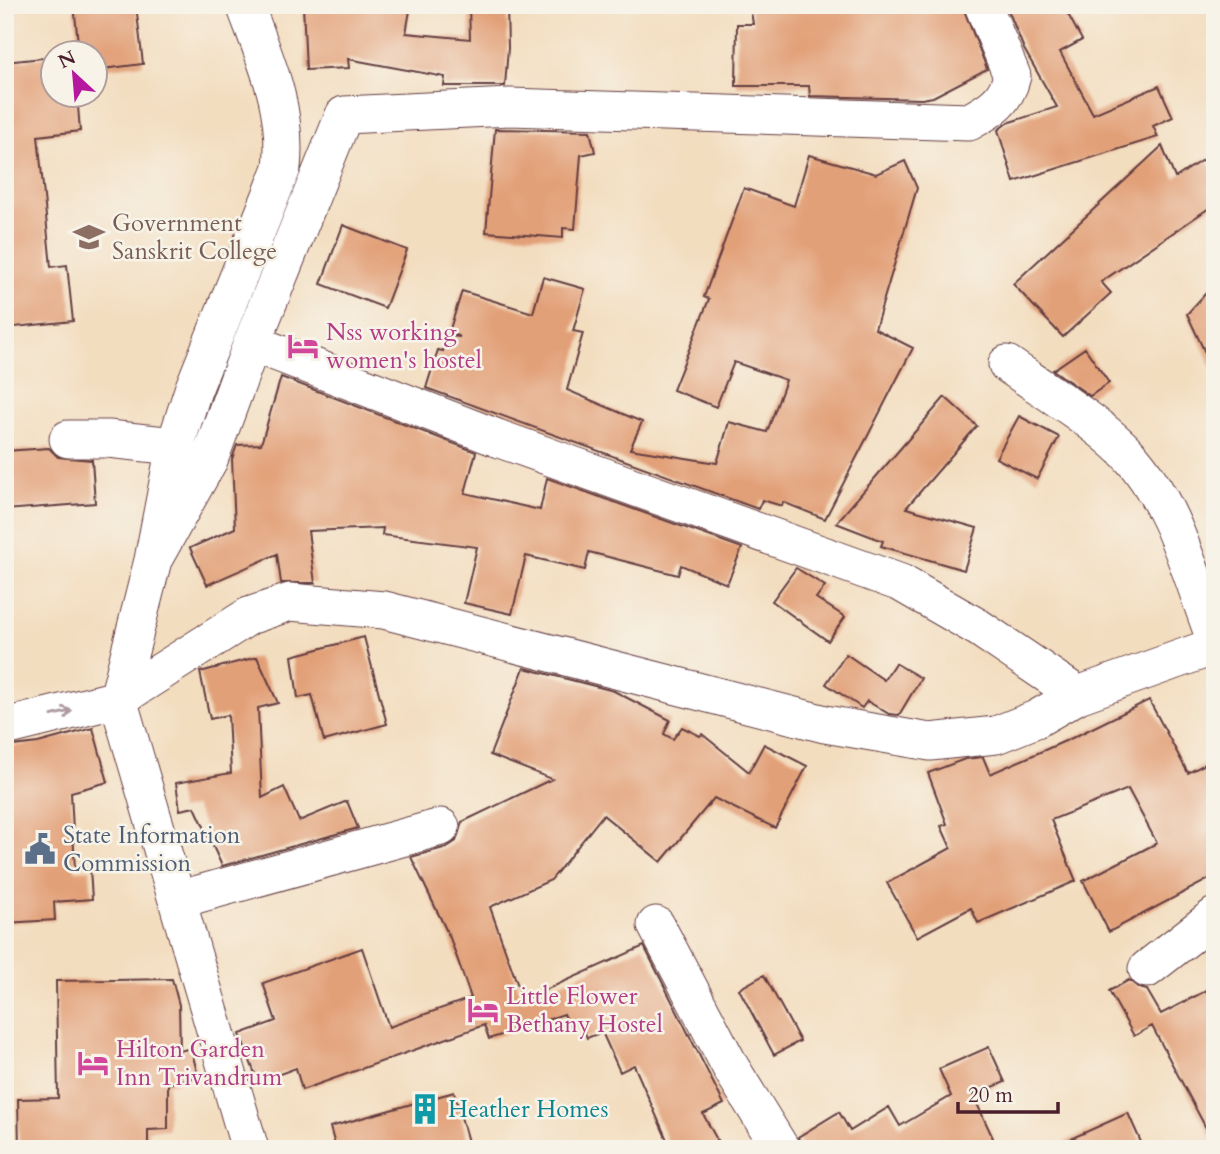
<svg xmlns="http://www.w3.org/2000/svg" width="1220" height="1154" font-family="Cardo,serif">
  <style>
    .building { fill: #e2a078 }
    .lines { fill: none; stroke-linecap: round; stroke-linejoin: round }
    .minor-casing { stroke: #633c41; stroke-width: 39 }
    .minor { stroke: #fff; stroke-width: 37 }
    .oneway { stroke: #ae9aa0 }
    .labels { text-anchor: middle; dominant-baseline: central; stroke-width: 5; stroke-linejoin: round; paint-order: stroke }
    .education-label { font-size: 24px; fill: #785e54; stroke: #f7f3e8; text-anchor: start }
    .hotel-label { font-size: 24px; fill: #b23c85; stroke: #f7f3e8; text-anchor: start }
    .service-label { font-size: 24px; fill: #4e5e75; stroke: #f7f3e8; text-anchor: start }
    .culture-label { font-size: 24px; fill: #0d838f; stroke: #f7f3e8; text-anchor: start }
  </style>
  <rect width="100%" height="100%" fill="#f7f3e8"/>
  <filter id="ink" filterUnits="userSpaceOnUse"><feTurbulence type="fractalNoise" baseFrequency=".0143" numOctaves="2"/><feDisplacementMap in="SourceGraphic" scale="14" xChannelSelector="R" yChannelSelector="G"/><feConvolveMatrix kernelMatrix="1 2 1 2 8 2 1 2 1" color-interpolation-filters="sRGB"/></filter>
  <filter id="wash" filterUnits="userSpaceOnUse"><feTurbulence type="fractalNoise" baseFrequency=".00686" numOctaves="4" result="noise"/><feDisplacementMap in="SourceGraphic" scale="28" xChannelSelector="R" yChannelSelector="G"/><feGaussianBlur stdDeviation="1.57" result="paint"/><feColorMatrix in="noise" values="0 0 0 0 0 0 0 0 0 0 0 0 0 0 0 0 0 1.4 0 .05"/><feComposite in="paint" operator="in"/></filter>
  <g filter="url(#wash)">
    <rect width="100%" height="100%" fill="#f3ddbf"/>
    <g id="blocks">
      <!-- building -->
      <path class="building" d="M74 5H136L143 64 94 70V52H79Z
        M303 5H411L406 33 470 39 469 5H507L508 48 505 86H444L445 77 348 59 349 68 306 70Z
        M750 5H962L987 69 933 97 922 99 810 96 809 86H736L737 24H753Z
        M1006 5H1063L1082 40 1060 52 1093 114 1159 86 1173 117 1153 126 1158 137 1014 182 998 130 1007 123 1057 107 1024 49Z
        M52 57V94H77L80 131 38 136 51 267 67 265 73 321 5 328V62Z
        M495 129 590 131 595 152 581 155 575 229 563 228V238L486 232Z
        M1162 146 1175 178 1205 158 1215 172V204L1101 282 1111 293 1063 337 1013 284Z
        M809 155 876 174 905 161 917 188 875 329 913 348 825 519 783 502 782 506 762 500 758 509 426 388 438 350 443 351 448 336 460 337 449 332 462 291 533 313 543 277 585 289 573 331 583 333 567 390 642 422 630 449 717 463 729 422 767 432 786 380 734 362 716 407 673 390 709 299 704 297 744 188 794 206Z
        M343 225 407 250 385 308 321 284Z
        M1215 283V374L1187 314Z
        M1085 348 1109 383 1090 396 1053 370Z
        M281 377 476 452 465 493 540 510 547 478 742 548 727 584 681 565 678 575 589 552 585 570 526 556 512 614 464 603 477 547 382 535 383 528 308 531 315 583H281L277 554 207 585 190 548 235 528 232 459 237 445 261 444Z
        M945 397 977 426 906 508 977 528 964 570 881 546 883 541 836 523Z
        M1019 416 1059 437 1037 479 996 458Z
        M49 448 58 457 92 460 95 503 5 510V451Z
        M796 568 825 586 816 598 845 617 828 641 772 601Z
        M364 637 387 724 324 741 312 695 298 698 292 656Z
        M846 654 884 680 895 663 921 678 899 715 889 714 867 701 862 708 826 684Z
        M257 657 278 703 258 708 262 798 284 787 299 821 347 801 358 828 222 866 195 807 180 810 176 783 231 773 228 715 210 719 200 672Z
        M524 668 614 691 670 720 664 734 673 739 682 727 700 736 702 734 749 772 764 744 807 766 775 828 714 798 661 862 603 815 551 880 490 907 523 1000 644 946 724 1104 703 1114 722 1149H671L634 1065 620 1072 602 1032 587 1038 580 1021 570 1026 564 1014 489 1039 484 1025 302 1090 296 1068 258 1082 240 1034 276 1021 263 983 362 948 389 1027 471 998 450 938 411 857 447 847 456 841 462 822 552 779 490 755Z
        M1149 700 1188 773 1215 759V876L1109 932 1083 881 1157 843 1128 789 1051 820 1076 881 978 923 971 908 917 937 887 883 951 848 941 826 947 824 928 773 965 759 983 757 990 774 1072 738Z
        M93 728 108 782 71 792 75 870 90 869 92 899 54 902 55 920 5 923V747L38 743Z
        M764 975 800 1041 774 1055 739 989Z
        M172 979 179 1005 180 1051 191 1048 198 1076 168 1084V1129L148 1130V1149H19L18 1099 58 1098 56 981Z
        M1129 980 1139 988 1147 990 1161 1014 1215 986V1145L1152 1026 1134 1036 1109 991Z
        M989 1047 1005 1082 973 1095 998 1149H802L798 1137 839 1112 850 1131 889 1107 900 1126 951 1096 939 1069Z
        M454 1092 470 1149H336L330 1127Z
        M1128 1113 1144 1149H1048Z"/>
    </g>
  </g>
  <g filter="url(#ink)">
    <use href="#blocks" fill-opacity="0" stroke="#633c41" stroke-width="2"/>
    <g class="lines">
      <defs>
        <path id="minor" d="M252 343 497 438 901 583 979 628 1078 695
          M1007 364C1043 389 1100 424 1128 454 1174 504 1191 577 1215 639
          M68 439H108L175 446
          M153 560 209 460 252 343 344 115 510 107 969 122C991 110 1006 101 1012 76L983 5
          M118 699 153 560 175 446 193 390 282 168C288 107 266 62 245 5
          M118 699 250 1149
          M5 727 118 699 249 616 290 602 384 610 825 724 930 742 996 735 1036 719 1078 695 1215 646
          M177 900 441 827
          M656 925 731 1068 781 1149
          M1147 969 1215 916"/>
      </defs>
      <!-- minor casing -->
      <use href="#minor" class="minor-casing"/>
      <!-- minor -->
      <use href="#minor" class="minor"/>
    </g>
    <!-- one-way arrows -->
    <defs><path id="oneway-shaft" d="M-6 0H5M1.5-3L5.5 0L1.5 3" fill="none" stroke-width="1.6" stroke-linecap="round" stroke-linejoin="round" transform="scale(1.75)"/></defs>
    <use class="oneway" href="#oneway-shaft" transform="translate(62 713) rotate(-14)"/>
  </g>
  <!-- icons -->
  <defs>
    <symbol id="university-bare" viewBox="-9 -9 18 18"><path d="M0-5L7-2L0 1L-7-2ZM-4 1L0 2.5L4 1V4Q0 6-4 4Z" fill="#8d6e63" stroke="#f7f3e8" stroke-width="2.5" paint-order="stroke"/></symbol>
    <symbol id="hotel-bare" viewBox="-9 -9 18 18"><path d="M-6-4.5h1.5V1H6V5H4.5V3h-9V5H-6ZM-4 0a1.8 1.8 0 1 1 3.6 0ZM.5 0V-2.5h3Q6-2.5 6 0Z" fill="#d1479c" stroke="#f7f3e8" stroke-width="2.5" paint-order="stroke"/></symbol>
    <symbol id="civic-bare" viewBox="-9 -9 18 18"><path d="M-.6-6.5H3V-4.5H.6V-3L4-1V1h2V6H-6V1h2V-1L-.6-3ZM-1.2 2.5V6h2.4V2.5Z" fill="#5c6f8a" stroke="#f7f3e8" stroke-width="2.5" paint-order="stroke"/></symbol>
    <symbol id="building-bare" viewBox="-9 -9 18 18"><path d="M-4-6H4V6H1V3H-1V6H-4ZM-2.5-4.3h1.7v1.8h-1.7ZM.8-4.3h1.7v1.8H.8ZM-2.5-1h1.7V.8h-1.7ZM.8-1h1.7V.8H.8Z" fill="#0f9aa8" stroke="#f7f3e8" stroke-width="2.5" paint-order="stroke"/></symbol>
  </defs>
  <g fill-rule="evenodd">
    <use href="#university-bare" x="67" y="215" width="44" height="44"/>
    <use href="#hotel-bare" x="281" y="324" width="44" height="44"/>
    <use href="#civic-bare" x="18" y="827" width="44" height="44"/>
    <use href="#hotel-bare" x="461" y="988" width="44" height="44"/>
    <use href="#hotel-bare" x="71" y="1041" width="44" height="44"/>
    <use href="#building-bare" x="403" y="1087" width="44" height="44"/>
  </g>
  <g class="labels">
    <!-- education labels -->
    <g class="education-label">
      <text x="112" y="223">Government<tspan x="112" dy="28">Sanskrit College</tspan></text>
    </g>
    <!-- hotel labels -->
    <g class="hotel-label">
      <text x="326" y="332">Nss working<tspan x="326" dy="28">women's hostel</tspan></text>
      <text x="506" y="996">Little Flower<tspan x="506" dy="28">Bethany Hostel</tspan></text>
      <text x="116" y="1049">Hilton Garden<tspan x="116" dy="28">Inn Trivandrum</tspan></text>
    </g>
    <!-- service labels -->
    <g class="service-label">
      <text x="63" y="835">State Information<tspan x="63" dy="28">Commission</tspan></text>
    </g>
    <!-- culture labels -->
    <g class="culture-label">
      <text x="448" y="1109">Heather Homes</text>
    </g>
  </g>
  <!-- margin -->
  <rect width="1220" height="1154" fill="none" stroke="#f7f3e8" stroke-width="28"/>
  <!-- north arrow -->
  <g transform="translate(74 74) rotate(334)"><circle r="33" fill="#f7f3e8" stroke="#b29e9c" stroke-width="2"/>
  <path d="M0-5L12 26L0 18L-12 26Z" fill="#b5179e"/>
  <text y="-10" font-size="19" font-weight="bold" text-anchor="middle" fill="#4a1f2b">N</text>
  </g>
  <!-- scale -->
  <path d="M958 1102v10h100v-10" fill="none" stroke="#4a1f2b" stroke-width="3.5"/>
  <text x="968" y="1102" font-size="21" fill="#4a1f2b" stroke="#f7f3e8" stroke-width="5" paint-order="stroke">20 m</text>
</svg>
